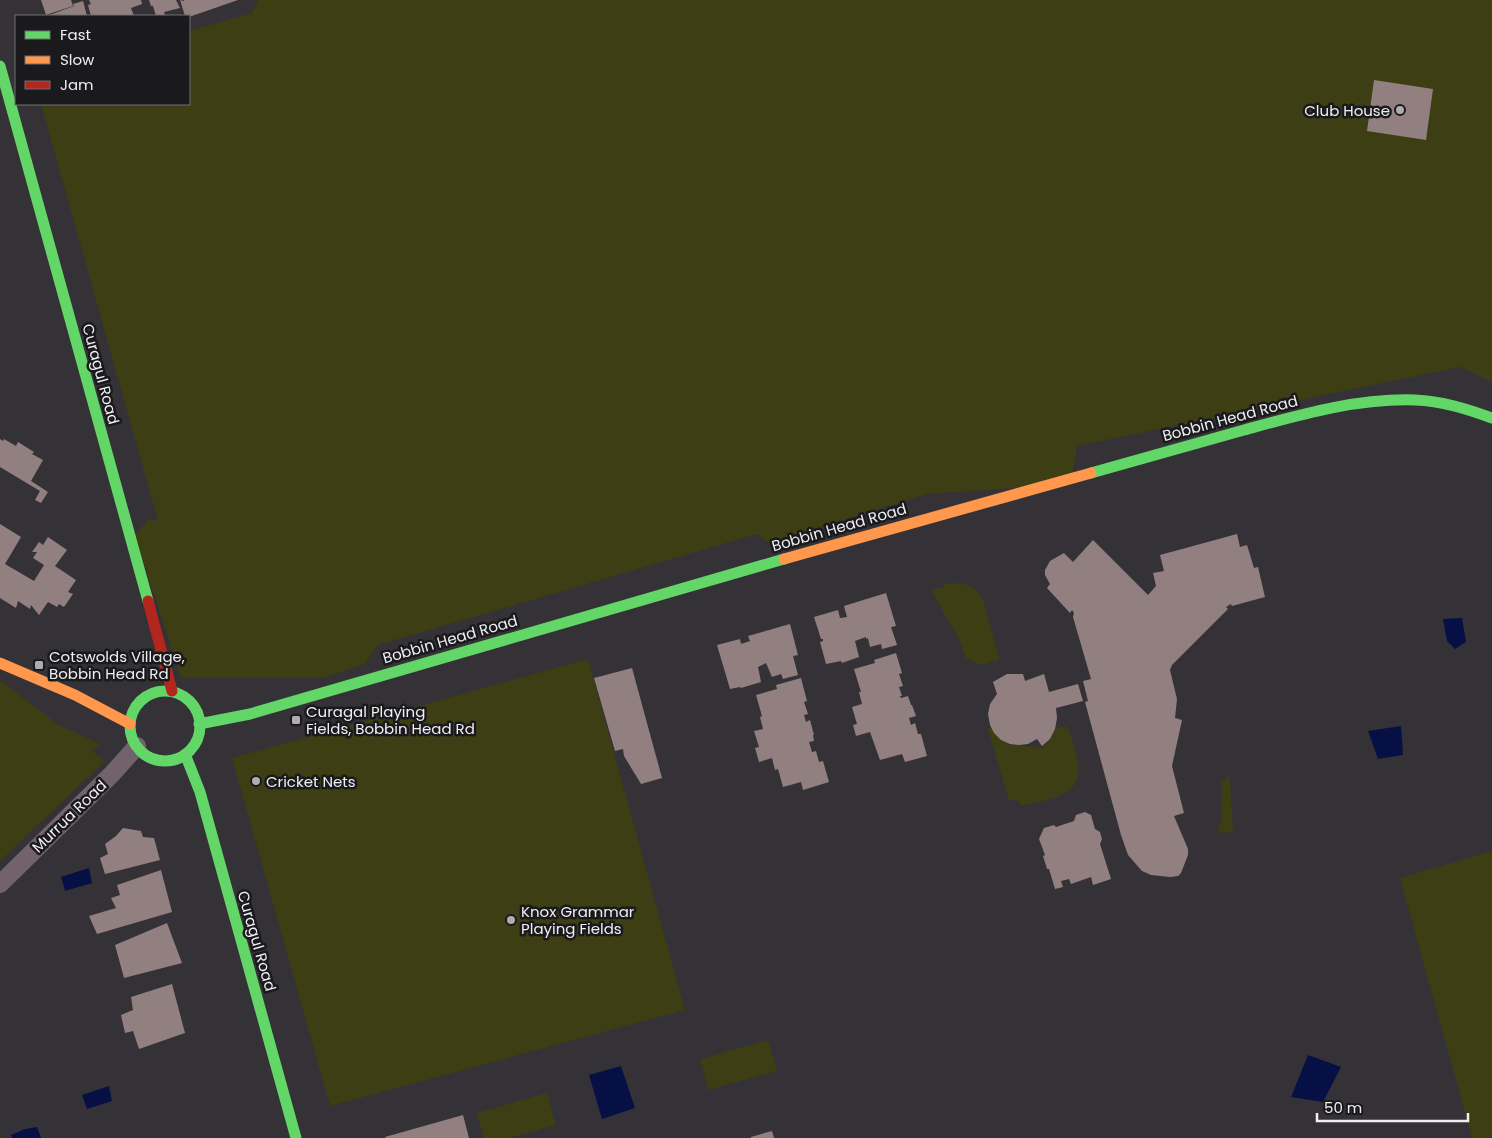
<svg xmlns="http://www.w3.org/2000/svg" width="1492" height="1138" font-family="Poppins,sans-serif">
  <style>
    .green { fill: #3d3e13 }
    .water { fill: #061045 }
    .building { fill: #928081 }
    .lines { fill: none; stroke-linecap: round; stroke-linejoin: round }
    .street { stroke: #72626c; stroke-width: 18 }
    .fast { stroke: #63d668; stroke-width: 11 }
    .slow { stroke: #ff974d; stroke-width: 11 }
    .jam { stroke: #b3261e; stroke-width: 11 }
    .poi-dot { fill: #aeacb0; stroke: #1a191c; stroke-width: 2 }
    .labels { text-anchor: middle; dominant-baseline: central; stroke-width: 5; stroke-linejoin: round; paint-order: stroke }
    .poi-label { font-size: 15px; fill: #efeef2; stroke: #1a191c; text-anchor: start }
    .street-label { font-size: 15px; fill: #efeef2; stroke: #1a191c }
  </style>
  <rect width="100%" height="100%" fill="#343236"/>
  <!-- green -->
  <path class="green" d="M258 0H1492V382L1460 367 1077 446 1071 484 927 494 769 543 757 534 378 645 365 664 323 678H181L135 536 148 519 158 521 41 104H189V31L252 13Z
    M961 583 975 588 983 600 999 658 998 660 981 665 973 662 966 658 960 641 931 590 945 587 944 584Z
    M588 659 685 1010 330 1106 232 758Z
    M0 680 57 724 100 744 92 751 105 761 0 861Z
    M1066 726C1072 735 1074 745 1076 755 1088 797 1051 798 1021 806L1017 800H1009L988 729 991 727 1010 744 1042 748 1050 739 1055 729Z
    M1228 776 1230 779 1233 832 1220 833 1217 831 1222 819 1221 783Z
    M1492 851V1138H1472L1400 878Z
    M768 1040 777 1071 708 1090 700 1059Z
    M547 1093 556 1125 509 1138H484L477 1113Z"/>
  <!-- water -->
  <path class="water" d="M1462 618 1466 642 1455 649 1447 641 1443 619Z
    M1401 726 1403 755 1378 759 1368 731Z
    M89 868 92 883 65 891 61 877Z
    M1308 1055 1341 1067 1323 1102 1291 1097Z
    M621 1066 635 1108 602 1119 589 1075Z
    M109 1086 112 1101 87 1109 82 1095Z
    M37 1127 41 1138H12L11 1135 25 1129Z"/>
  <!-- building -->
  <path class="building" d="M41 0H71L73 6 46 15Z
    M89 0H141L142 4 131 8 134 16H91L88 5 91 4Z
    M149 0H176L180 8 164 12 165 15 156 16 153 6H151Z
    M180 0 184 1V0H238L189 17 185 16Z
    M83 1 87 16H47L74 6 73 4Z
    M1374 80 1433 89 1426 140 1367 131Z
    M0 439 3 441 4 439 16 446 18 442 34 452 32 454 43 460 31 481 48 492 41 503 35 500 40 491 0 467Z
    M0 524 21 537 5 564 34 581 44 565 33 558 37 552H32L39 542 43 545 48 537 67 550 55 566 76 580 68 592 73 594 64 607 59 604 57 607 48 602 39 615 31 605 30 609 18 601 16 608 0 598Z
    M1237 534 1240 547 1247 545 1254 568 1258 567 1265 597 1232 606 1231 604 1226 607 1228 609 1172 665 1170 670 1177 699 1175 718 1182 720 1172 766 1184 813 1174 816 1188 849V855L1181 873 1178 876 1170 877 1151 875 1142 871 1128 855 1121 835 1085 702 1088 701 1083 681 1091 679 1073 617 1074 613 1072 610 1070 613 1047 588 1050 584 1045 575V570L1050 561 1064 553 1073 562 1093 540 1148 595 1156 586 1153 573 1164 571 1160 555Z
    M886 593 896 626 891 627 897 645 882 649 881 644 870 647 868 638 866 639V637L855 641 859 657 842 663 841 661 826 664 820 642 823 641V639H821L814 617 838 610 840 618 847 617 844 606Z
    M790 624 798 655 793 656 798 675 783 679 781 674 772 677 766 663 758 667 761 682 741 688 740 687 730 689 717 645 740 639 741 644 750 641 748 636Z
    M896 653 902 673 899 674 903 686 899 687 902 696H900L901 698 908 696 911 705H912L916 716 909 718 911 725 915 723 918 734H921L927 756 905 762 902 754 880 760 870 732 856 736 853 725 857 724 852 707 862 704 859 692H861L854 669 875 663 874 660Z
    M632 668 662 778 641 784 624 756 623 749 615 751 594 678Z
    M1007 674H1023L1025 681 1044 674 1049 692 1078 684 1083 701 1056 708 1057 718 1055 729 1050 739 1042 746 1037 739 1028 744 1019 745 1010 744 1001 740 994 733 990 725 988 714 990 704 997 694 993 682Z
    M801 678 807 701 804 702 808 714 804 715 806 722 810 720 814 735H813L814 741 809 742 812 752 816 751 819 762 823 761 829 782 803 790 801 782 783 787 778 769 775 770 772 758 759 762 755 748 759 747 754 731 763 729 760 717 762 716 756 695 777 689 776 685Z
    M1085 812 1091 815 1095 829 1100 832 1102 839 1100 844 1111 879 1093 885 1091 877 1071 884 1069 879 1061 881 1063 887 1055 889 1049 869H1047L1043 856 1045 855 1039 839 1044 828 1054 825 1056 827 1074 821 1076 815Z
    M123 828 141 831 143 837 154 838 160 860 105 874 100 858 108 854 105 844 116 836Z
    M161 870 172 912 97 934 89 916 116 908 111 898 120 895 117 885Z
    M167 923 182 963 124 978 115 945Z
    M172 984 185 1033 139 1049 133 1031 125 1033 121 1015 133 1010 131 997Z
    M463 1115 469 1138H386L385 1137Z
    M772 1131 774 1138H751V1137Z"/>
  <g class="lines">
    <!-- street -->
    <path class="street" d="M0 884 112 774 137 746"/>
    <!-- fast -->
    <path class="fast" d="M0 66 148 601
      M1091 473C1142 459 1193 444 1244 430 1299 415 1357 398 1415 400 1442 401 1467 409 1492 418
      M130 726a35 35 0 1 1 70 0a35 35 0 1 1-70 0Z
      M199 724 250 714 784 559
      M185 754 200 792 296 1138"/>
    <!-- slow -->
    <path class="slow" d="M784 559 1091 473
      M0 663 75 695 130 724"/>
    <!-- jam -->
    <path class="jam" d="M148 601 172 691"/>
  </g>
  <!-- markers -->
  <g class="poi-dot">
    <circle cx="1400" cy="110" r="5"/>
    <rect x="34" y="660" width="10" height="10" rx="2.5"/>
    <rect x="291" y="715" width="10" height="10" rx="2.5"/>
    <circle cx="256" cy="781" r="5"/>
    <circle cx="511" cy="920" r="5"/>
  </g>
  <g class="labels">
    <!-- poi labels -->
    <g class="poi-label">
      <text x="1390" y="110" text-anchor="end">Club House</text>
      <text x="49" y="656">Cotswolds Village,<tspan x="49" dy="17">Bobbin Head Rd</tspan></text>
      <text x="306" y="711">Curagal Playing<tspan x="306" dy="17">Fields, Bobbin Head Rd</tspan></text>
      <text x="266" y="781">Cricket Nets</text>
      <text x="521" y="911">Knox Grammar<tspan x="521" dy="17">Playing Fields</tspan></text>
    </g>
    <!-- street labels -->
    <g class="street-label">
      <text transform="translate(101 374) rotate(75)">Curagul Road</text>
      <text transform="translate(1230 418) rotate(-15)">Bobbin Head Road</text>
      <text transform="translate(839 527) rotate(-16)">Bobbin Head Road</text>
      <text transform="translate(450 639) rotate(-16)">Bobbin Head Road</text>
      <text transform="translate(69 816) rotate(-44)">Murrua Road</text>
      <text transform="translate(257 941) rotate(74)">Curagul Road</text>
    </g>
  </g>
  <!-- legend -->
  <rect x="15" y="15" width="175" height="90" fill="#1a191c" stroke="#6f6e72"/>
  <rect x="25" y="31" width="25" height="8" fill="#63d668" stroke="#6f6e72"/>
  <text x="60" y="40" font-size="15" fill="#efeef2">Fast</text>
  <rect x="25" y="56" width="25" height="8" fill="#ff974d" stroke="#6f6e72"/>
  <text x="60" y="65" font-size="15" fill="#efeef2">Slow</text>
  <rect x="25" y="81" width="25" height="8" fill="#b3261e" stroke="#6f6e72"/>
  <text x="60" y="90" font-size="15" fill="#efeef2">Jam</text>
  <!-- scale -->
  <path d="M1317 1113v8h151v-8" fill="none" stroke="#efeef2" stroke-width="2.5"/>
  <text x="1324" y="1113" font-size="15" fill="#efeef2" stroke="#1a191c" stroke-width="4" paint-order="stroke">50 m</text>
</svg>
